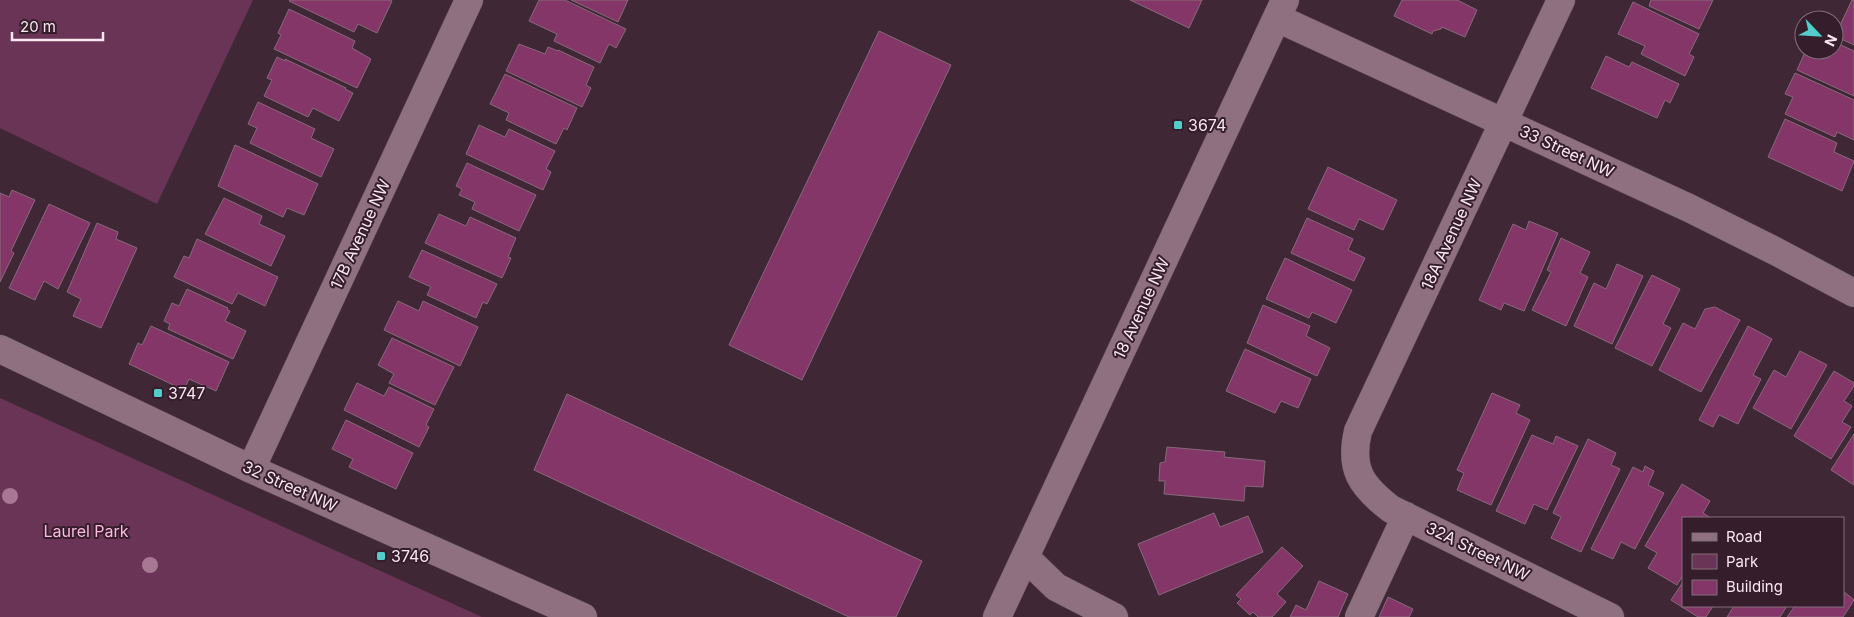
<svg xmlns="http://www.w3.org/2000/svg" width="1854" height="617" font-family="Inter,sans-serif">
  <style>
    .green { fill: #693455 }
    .building { fill: #843668; stroke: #876a7a }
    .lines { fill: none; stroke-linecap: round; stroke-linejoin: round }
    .minor-casing { stroke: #594350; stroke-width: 29 }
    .minor { stroke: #8e7080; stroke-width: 28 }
    .tree { fill: #a87794 }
    .poi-dot { fill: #53cdcb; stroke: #351d2c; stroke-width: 2 }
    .labels { text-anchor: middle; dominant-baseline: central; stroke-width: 4; stroke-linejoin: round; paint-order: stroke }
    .poi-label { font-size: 16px; fill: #f9e7f1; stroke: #351d2c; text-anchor: start }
    .street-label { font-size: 16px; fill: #f9e7f1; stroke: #351d2c }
    .park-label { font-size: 16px; fill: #fdb9e0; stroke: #351d2c }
  </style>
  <rect width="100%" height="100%" fill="#402736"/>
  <!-- green -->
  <path class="green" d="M0 0H253L157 204 0 128Z
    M0 398 482 617H0Z"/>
  <!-- building -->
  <path class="building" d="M290 0H390L392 1 377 33 358 24 354 32 289 1Z
    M539 0H565L626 29 616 48 609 44 600 63 554 41 557 34 529 21Z
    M571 0H628L618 22Z
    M1130 0H1202L1189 28Z
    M1402 0H1457L1477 10 1465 37 1442 27 1441 29 1433 31 1432 34 1394 16Z
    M1651 0H1713L1699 29 1649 6Z
    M1852 0H1854V45L1835 36Z
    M1633 2 1699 34 1689 54 1694 57 1685 76 1641 54 1645 46 1618 34Z
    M289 9 355 41 352 48 371 59 357 88 274 49 281 35 278 33Z
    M879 31 951 65 802 380 729 345Z
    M1834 42 1854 51V96L1797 70 1806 50 1822 52 1823 50H1834Z
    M519 44 545 54 548 47 558 51V50L594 67 586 85 591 88 582 107 506 71Z
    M1606 56 1629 67 1632 62 1679 84 1670 103 1665 100 1657 118 1591 88Z
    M277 57 285 61V59L346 88 345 89 353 93 339 121 313 108 308 117 264 96 272 80 267 78Z
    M1795 73 1854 100V140L1837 132 1835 137 1785 114 1793 97 1785 94Z
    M505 74 577 108 567 130 564 128 556 144 506 120 509 113 490 104Z
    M258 102 315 129 311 138 334 149 321 177 250 143 257 128 248 124Z
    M1785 119 1837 143 1834 152 1854 161 1842 191 1768 157Z
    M479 125 505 137 509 129 555 151 546 169 551 172 543 190 466 154Z
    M235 145 318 184 304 215 287 208 283 217 218 186Z
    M467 163 536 195 519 231 472 209 475 202 459 195 462 189 456 186Z
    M1328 167 1397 200 1383 230 1359 219 1354 230 1308 209Z
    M12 190 35 200 11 251 14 253 0 282V193L9 197Z
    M224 198 262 216 259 224 285 236 271 266 205 234Z
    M49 204 90 223 58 289 44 281 35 300 9 288Z
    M439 214 466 226 470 217 516 238 508 257 511 258 502 278 425 243Z
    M1307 218 1353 239 1348 250 1365 258 1354 281 1291 253Z
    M1529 221 1558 233 1524 311 1504 303 1501 310 1479 300 1513 224 1526 230Z
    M97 223 118 232 116 239 137 248 101 328 73 316 81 299 67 292Z
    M1561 238 1590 252 1580 273 1588 277 1566 326 1532 310 1551 272 1547 270Z
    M197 239 278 277 265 306 238 293 232 304 174 277 184 256 189 258Z
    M422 250 497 284 487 304 483 302 476 318 427 295 431 287 409 277Z
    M1285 258 1352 290 1336 323 1312 312 1309 318 1266 299Z
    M1617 264 1643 276 1612 344 1574 326 1594 283 1606 289Z
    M1652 275 1680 289 1663 324 1671 328 1652 366 1615 348Z
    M187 289 228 308 227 310 230 311 225 321 246 331 233 359 168 329 170 324 164 321 172 303 179 306Z
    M398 301 419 311 423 301 478 327 460 366 384 330Z
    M1263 305 1310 326 1306 336 1330 348 1317 376 1247 343Z
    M1715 307 1740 320 1701 392 1659 370 1683 323 1695 329 1705 309Z
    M151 326 229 362 216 391 189 379 184 390 129 364 138 343 142 345Z
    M1748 326 1772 339 1753 375 1761 379 1738 424 1719 415 1713 427 1699 420Z
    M392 338 454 367 435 405 389 383 394 374 378 365Z
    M1245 349 1311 379 1298 408 1281 401 1275 413 1226 391Z
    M1800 351 1827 365 1791 429 1753 408 1774 370 1786 377Z
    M1834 371 1854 383V386L1844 401 1852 406 1842 422 1851 427 1831 459 1794 436Z
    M357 383 384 396 389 387 434 409 426 425 429 427 419 447 344 410Z
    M1492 393 1520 405 1516 413 1530 420 1491 505 1457 490 1464 473 1457 470Z
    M567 394 922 561 896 617H849L534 470Z
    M346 420 413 453 396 489 349 467 353 459 332 449Z
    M1854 434V485L1831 470Z
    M1532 435 1553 444 1556 436 1578 446 1547 510 1534 504 1525 524 1496 511Z
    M1588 439 1616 453 1611 465 1620 469 1581 552 1551 538 1561 517 1553 513Z
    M1167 447 1225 452 1224 457 1265 461 1263 487 1245 486 1244 501 1164 494 1165 481H1159L1160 463 1165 462Z
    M1645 466 1654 471 1648 485 1664 493 1635 549 1621 542 1613 559 1591 549 1633 467 1643 472Z
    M1682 484 1710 501 1703 513 1711 518H1683V575L1677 585 1648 568 1657 553 1645 546Z
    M1214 513 1220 527 1248 516 1263 552 1159 595 1138 544Z
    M1282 547 1303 566 1277 594 1286 602 1272 617H1258L1253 612 1250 615 1237 603 1241 599 1236 595Z
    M1319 581 1348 594 1338 617H1290L1296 605 1306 610Z
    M1683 582V606H1713L1706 617H1698L1671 600Z
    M1843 591 1854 600 1843 617H1787L1795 606H1843Z
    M1388 597 1413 609 1409 617H1379Z
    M1734 606H1787L1780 617H1727Z"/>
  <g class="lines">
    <defs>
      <path id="minor" d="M1561 0 1358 431C1349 469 1361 486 1391 509L1610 617
        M1277 18 1689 208 1777 252 1854 293
        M0 349 251 469 583 617
        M251 469 469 0
        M1025 557 1056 587 1114 617
        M997 617 1285 0
        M1359 617 1406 516"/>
    </defs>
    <!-- minor casing -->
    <use href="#minor" class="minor-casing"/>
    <!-- minor -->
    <use href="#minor" class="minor"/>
  </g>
  <!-- trees -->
  <g class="tree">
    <circle cx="10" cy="496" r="8"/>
    <circle cx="150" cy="565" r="8"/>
  </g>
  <!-- markers -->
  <g class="poi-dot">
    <rect x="1173" y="120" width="10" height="10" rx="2.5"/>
    <rect x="153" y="388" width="10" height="10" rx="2.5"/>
    <rect x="376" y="551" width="10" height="10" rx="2.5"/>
  </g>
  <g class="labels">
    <!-- poi labels -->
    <g class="poi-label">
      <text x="1188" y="125">3674</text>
      <text x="168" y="393">3747</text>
      <text x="391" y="556">3746</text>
    </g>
    <!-- street labels -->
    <g class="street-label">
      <text transform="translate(1567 151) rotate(25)">33 Street NW</text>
      <text transform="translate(360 234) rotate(-65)">17B Avenue NW</text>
      <text transform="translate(1451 234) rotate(-65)">18A Avenue NW</text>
      <text transform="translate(1141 308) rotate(-65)">18 Avenue NW</text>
      <text transform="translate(290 486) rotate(24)">32 Street NW</text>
      <text transform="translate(1478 551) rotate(26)">32A Street NW</text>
    </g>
    <!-- park labels -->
    <g class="park-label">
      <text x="86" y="531">Laurel Park</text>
    </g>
  </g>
  <!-- legend -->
  <rect x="1682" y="517" width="162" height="90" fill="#351d2c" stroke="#836e7b"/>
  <rect x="1692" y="533" width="25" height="8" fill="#8e7080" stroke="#836e7b"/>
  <text x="1726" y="542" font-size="15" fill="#f9e7f1">Road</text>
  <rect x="1692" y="554" width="25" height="15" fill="#693455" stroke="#836e7b"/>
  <text x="1726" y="567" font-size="15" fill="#f9e7f1">Park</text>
  <rect x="1692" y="580" width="25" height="15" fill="#843668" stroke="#836e7b"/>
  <text x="1726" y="592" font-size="15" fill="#f9e7f1">Building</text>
  <!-- north arrow -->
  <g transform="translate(1819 35) rotate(115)"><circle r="24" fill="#351d2c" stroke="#836e7b"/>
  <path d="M0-4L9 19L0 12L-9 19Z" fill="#53cdcb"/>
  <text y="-8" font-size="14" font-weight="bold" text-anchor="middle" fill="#f9e7f1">N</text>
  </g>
  <!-- scale -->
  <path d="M12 32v8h91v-8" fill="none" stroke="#f9e7f1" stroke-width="2.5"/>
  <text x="20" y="32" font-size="15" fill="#f9e7f1" stroke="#351d2c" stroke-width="4" paint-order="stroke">20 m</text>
</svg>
